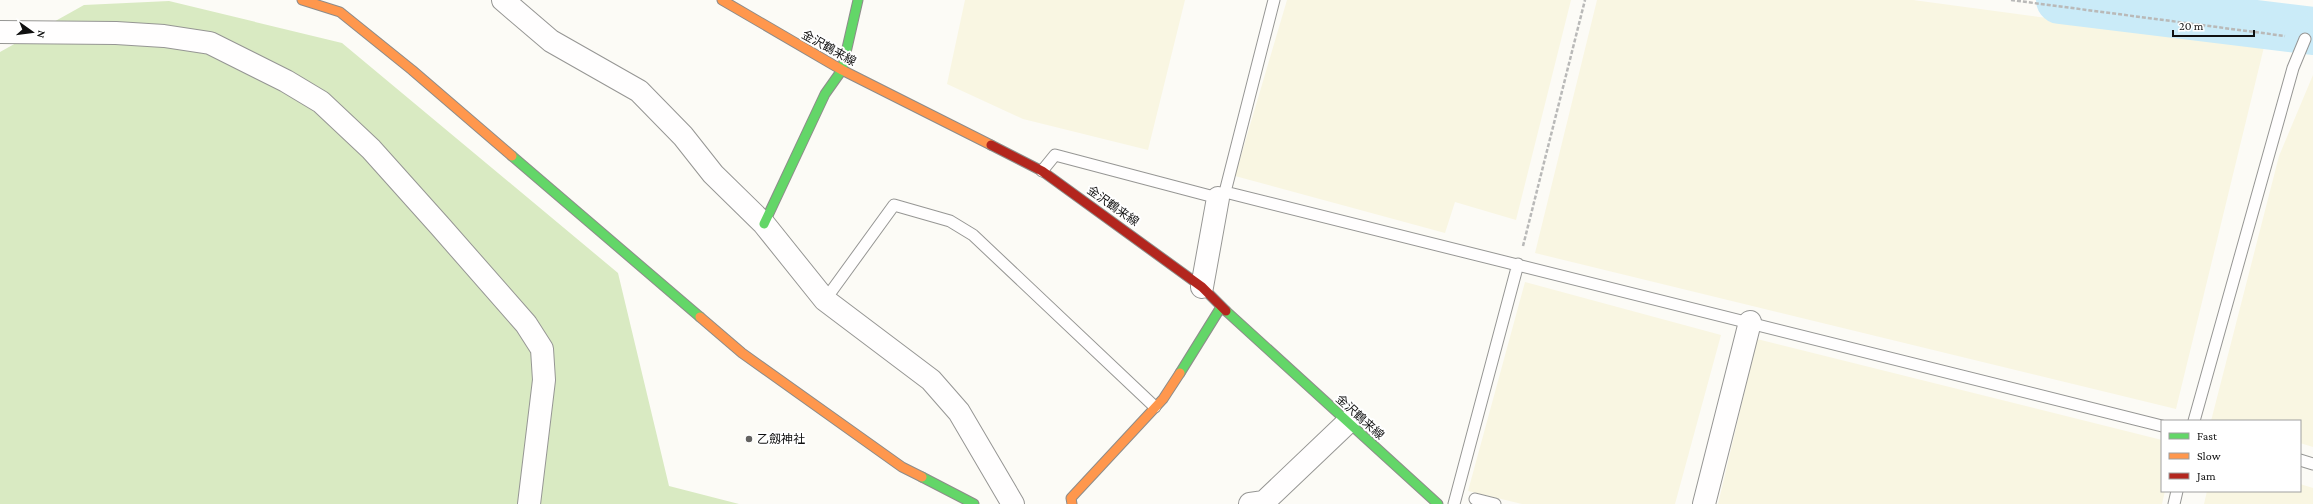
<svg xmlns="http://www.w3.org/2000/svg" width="2313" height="504" font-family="'Crimson Pro','Noto Sans JP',serif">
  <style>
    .farmland { fill: #f9f6e2 }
    .forest { fill: #d9eac2 }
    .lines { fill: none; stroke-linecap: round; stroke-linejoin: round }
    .river { stroke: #caebf8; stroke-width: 48 }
    .lane-casing { stroke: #969694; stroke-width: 13 }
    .street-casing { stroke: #969694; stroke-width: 24 }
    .fast-casing { stroke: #8d8c8a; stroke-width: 11 }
    .slow-casing { stroke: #8d8c8a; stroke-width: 11 }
    .jam-casing { stroke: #8d8c8a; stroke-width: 11 }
    .path { stroke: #b9b9b8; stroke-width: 2.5; stroke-dasharray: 4 2; stroke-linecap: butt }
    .lane { stroke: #fffefe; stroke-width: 11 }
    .street { stroke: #fffefe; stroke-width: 22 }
    .fast { stroke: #63d668; stroke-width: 9 }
    .slow { stroke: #ff974d; stroke-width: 9 }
    .jam { stroke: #b3261e; stroke-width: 9 }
    .poi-dot { fill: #636260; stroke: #fff; stroke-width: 1.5 }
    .labels { text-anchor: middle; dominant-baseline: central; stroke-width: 4; stroke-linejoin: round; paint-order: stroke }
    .street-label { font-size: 12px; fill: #101010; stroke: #fff }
    .poi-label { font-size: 12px; fill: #101010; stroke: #fff; text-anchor: start }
  </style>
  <rect width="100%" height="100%" fill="#fcfbf6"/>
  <!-- farmland -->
  <path class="farmland" d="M965 0H1185L1148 150 1023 119 947 84Z
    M1287 0H1571L1516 220 1455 202 1445 233 1235 176Z
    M1597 0H1913L2264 47 2176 409 1535 253Z
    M2313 75V447L2300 443V421H2211L2279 156Z
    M1525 282 1721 335 1675 504H1522L1468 491Z
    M1757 339 2162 440V491H2165L2162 504H1718Z
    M2300 484 2313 488V504H2204L2207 491H2300Z"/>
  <!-- forest -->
  <path class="forest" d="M169 1 342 43 618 273 669 486 739 504H0V52L84 5Z"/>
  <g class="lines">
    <!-- river -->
    <path class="river" d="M2060 0 2313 31"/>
    <defs>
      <path id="lane" d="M1042 171 1055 155 1218 198 1225 192 2162 426
        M1225 192 1274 0
        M825 300 894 205 950 221 973 235 1155 407
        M2194 421 2293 68 2305 39
        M2300 460 2313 464
        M1475 499 1495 504
        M1454 504 1518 264
        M2174 504 2177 491"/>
      <path id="street" d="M503 0 551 41 639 91 683 136 713 174 764 224 825 300 931 380 959 412 1013 504
        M0 32 116 33 164 36 210 43 286 81 321 102 371 149 440 226 526 324 542 349 544 380 529 504
        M1202 287 1218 198
        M1250 504 1264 502 1348 422
        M1704 504 1750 322"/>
      <path id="fast" d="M512 156 700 317
        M764 224 825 94 842 70 858 0
        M1226 311 1438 504
        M1180 373 1221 307
        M922 477 974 504"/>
      <path id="slow" d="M302 0 340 12 412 70 512 156
        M722 0 842 70 991 145
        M700 317 742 353 902 467 922 477
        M1072 504 1071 498 1163 399 1180 373"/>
      <path id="jam" d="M991 145 1042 171 1202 287 1226 311"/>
    </defs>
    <!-- lane casing -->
    <use href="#lane" class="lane-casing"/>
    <!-- street casing -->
    <use href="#street" class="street-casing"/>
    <!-- fast casing -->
    <use href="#fast" class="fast-casing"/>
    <!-- slow casing -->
    <use href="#slow" class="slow-casing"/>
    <!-- jam casing -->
    <use href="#jam" class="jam-casing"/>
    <!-- path -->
    <path class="path" d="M2011 0 2285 36
      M1523 246 1585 0"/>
    <!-- lane -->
    <use href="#lane" class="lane"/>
    <!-- street -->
    <use href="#street" class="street"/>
    <!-- fast -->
    <use href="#fast" class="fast"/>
    <!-- slow -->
    <use href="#slow" class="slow"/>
    <!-- jam -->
    <use href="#jam" class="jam"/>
  </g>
  <!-- markers -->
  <circle class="poi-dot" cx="749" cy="439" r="4"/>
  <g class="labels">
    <!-- street labels -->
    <g class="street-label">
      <text transform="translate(829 48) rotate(29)">金沢鶴来線</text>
      <text transform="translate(1113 206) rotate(35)">金沢鶴来線</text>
      <text transform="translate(1360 417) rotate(42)">金沢鶴来線</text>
    </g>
    <!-- poi labels -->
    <g class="poi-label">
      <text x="757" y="439">乙劔神社</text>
    </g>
  </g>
  <!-- legend -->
  <rect x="2161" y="420" width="140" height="72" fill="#ffffff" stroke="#9f9f9f"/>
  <rect x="2169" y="433" width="20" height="6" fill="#63d668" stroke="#9f9f9f"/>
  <text x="2197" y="440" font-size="12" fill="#101010">Fast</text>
  <rect x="2169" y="453" width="20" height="6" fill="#ff974d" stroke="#9f9f9f"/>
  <text x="2197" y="460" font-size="12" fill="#101010">Slow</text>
  <rect x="2169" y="473" width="20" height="6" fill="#b3261e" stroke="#9f9f9f"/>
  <text x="2197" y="480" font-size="12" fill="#101010">Jam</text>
  <!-- north arrow -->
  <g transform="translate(32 32) rotate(104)" stroke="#ffffff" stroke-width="3" paint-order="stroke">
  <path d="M0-3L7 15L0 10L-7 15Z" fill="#101010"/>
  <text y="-6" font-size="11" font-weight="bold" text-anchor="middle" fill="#101010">N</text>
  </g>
  <!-- scale -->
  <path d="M2173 30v6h81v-6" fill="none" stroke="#101010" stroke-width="2"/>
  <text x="2179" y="30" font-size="12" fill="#101010" stroke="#ffffff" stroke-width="3" paint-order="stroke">20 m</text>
</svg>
